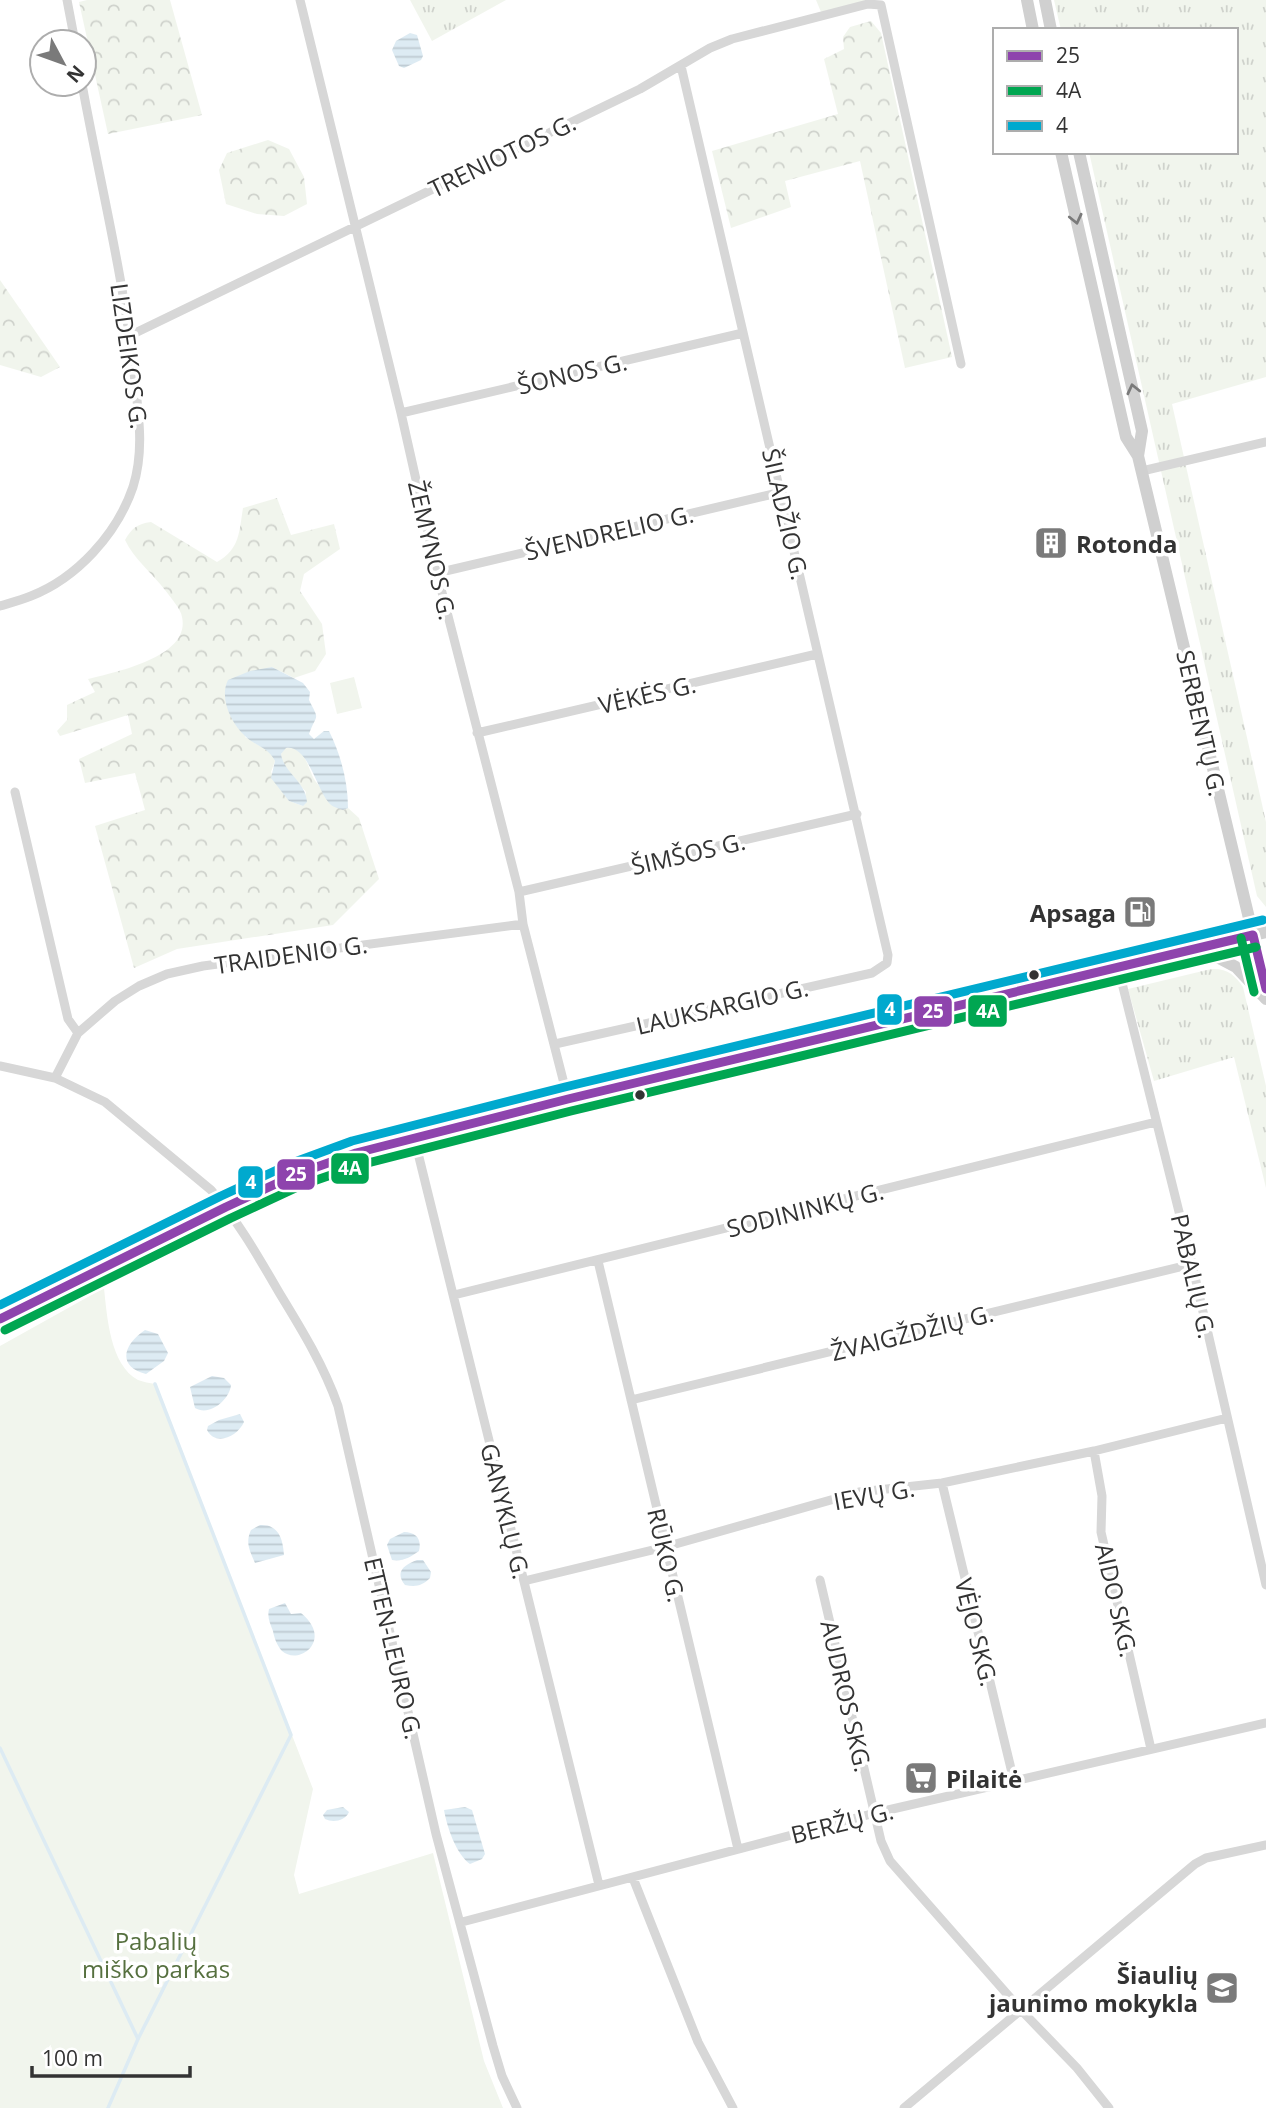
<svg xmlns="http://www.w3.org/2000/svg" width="1266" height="2108" font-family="'Open Sans',sans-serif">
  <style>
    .grass { fill: url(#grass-tufts) }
    .forest { fill: url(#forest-crowns) }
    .green { fill: #f1f5ed }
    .water { fill: url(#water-rules) }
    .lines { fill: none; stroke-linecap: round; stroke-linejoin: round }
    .stream { stroke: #ddebf3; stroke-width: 3.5 }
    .street { stroke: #d7d7d7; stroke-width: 9 }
    .secondary { stroke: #d0d0d0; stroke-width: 12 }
    .bus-1-casing { stroke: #fff; stroke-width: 14 }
    .bus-2-casing { stroke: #fff; stroke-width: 14 }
    .bus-3-casing { stroke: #fff; stroke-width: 14 }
    .bus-1 { stroke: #8e44ad; stroke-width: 9 }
    .bus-2 { stroke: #00a651; stroke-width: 9 }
    .bus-3 { stroke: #00a9ce; stroke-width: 9 }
    .oneway { stroke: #7a7a7a }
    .bus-dot { fill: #333; stroke: #fff; stroke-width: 2.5 }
    .labels { text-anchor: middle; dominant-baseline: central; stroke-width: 7; stroke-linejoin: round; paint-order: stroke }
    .street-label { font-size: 24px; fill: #333; stroke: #fff }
    .poi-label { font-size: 24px; font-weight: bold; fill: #333; stroke: #fff; text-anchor: start }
    .park-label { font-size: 24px; fill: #56703f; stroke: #fff }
    .line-badge { stroke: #fff; stroke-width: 2.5 }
    .badge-label { font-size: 19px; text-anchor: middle; font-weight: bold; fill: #fff }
  </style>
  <defs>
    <pattern id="grass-tufts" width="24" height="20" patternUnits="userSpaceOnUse" patternTransform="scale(1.75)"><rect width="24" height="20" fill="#f1f5ed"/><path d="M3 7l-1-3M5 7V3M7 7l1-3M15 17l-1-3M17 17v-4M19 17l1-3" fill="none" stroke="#cfd2cc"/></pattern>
    <pattern id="forest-crowns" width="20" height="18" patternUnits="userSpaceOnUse" patternTransform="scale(1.75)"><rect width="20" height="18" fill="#f1f5ed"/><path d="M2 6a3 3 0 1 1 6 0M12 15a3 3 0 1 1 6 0" fill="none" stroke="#cfd2cc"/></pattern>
    <pattern id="water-rules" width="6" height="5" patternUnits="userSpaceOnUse" patternTransform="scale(1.75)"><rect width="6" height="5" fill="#ddebf3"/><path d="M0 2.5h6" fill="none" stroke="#becad1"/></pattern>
  </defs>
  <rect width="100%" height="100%" fill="#fff"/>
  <!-- grass -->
  <path class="grass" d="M410 0H506L432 41Z
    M816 0H873L821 12Z
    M1054 0H1266V377L1172 404 1266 822V907L1257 896 1089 152H1236V30H1061Z
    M1211 969C1227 968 1235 975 1243 987L1266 1086V1188L1234 1057 1154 1081 1128 989Z"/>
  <!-- forest -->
  <path class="forest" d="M87 0H170L202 115 108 134 79 2Z
    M871 21 881 33 952 357 905 368 860 161 785 181 791 207 731 228 712 151 838 114 824 59 844 49 843 37 850 27Z
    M268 140 289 149 304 177 307 204 284 216 257 214 226 204 219 170 227 153Z
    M0 280 60 367 41 377 0 365Z
    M277 498 291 535 334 524 340 549 304 574 300 591 322 624 326 654 315 671 294 678 272 667 245 737 270 752 275 761 271 772 289 801 303 806 306 792 282 764 281 754 285 748C307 745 307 770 316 782 324 792 334 801 343 810L348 808 359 818 379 879 333 925 177 949 134 968 95 826 145 810 135 773 85 783 79 759 132 734 128 715 60 736 57 731 67 720V705L95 692 88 679C115 672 191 657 182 617 181 609 170 597 165 590 152 573 134 559 125 540 132 528 137 524 151 522L217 562C240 549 239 532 243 508Z"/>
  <!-- green -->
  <path class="green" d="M354 677 362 708 337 714 330 683Z
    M104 1288C107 1316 110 1365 138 1380 143 1382 150 1383 155 1384L313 1789 294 1875 299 1894 433 1853 484 2061 503 2108H0V1346Z"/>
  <!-- water -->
  <path class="water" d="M410 33 417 35 423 56 421 60 404 68 399 66 392 50 396 41Z
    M272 667 303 683 310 692 309 700C320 722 317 712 309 734L314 739 324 731H329C341 755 348 782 348 808L343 810C338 808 332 807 329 803 316 788 308 745 286 748L281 754C284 773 306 782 307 802L303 806 289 801 271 778 275 761C268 747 255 746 245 736 231 723 219 698 228 680L250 671Z
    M145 1330 158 1334 168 1353 164 1361 146 1374C116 1366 124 1344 145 1330Z
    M212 1376 224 1378 231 1385C230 1399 210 1417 195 1408L190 1387Z
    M240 1414 244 1422C238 1436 216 1447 207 1430L208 1426 219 1420Z
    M260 1525C278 1524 283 1538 284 1555L255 1563C250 1551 245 1543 251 1530Z
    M404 1532C416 1532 422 1539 419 1551 411 1557 402 1562 392 1560L387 1545 390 1539Z
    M417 1560H423L431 1572 430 1578C422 1586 416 1587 405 1585 394 1571 405 1565 417 1560Z
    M285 1603 291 1614 301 1613C334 1640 299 1666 282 1651 277 1646 274 1637 273 1631 270 1623 267 1617 269 1609Z
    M343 1807 349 1812C345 1821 333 1823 325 1819L323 1815 327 1810Z
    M465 1807 472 1810 485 1854 482 1859 470 1864C456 1854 447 1827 444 1810Z"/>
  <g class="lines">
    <!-- stream -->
    <path class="stream" d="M0 1748 138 2039
      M108 2108 138 2039 291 1735 155 1384"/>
    <!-- street -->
    <path class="street" d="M67 0 75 42
      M300 0 401 413 437 573 519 892 523 924 568 1099
      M131 335 640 89 710 48 732 39 868 4 881 5 961 364
      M401 413 743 333
      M1142 471 1266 442
      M437 573 782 492
      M0 606C10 603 21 600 31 596 77 578 117 534 133 487 144 452 139 418 135 382 125 282 100 183 82 84
      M477 733 817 654
      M15 792 68 1019 78 1033
      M519 892 857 814
      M1118 967 1192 1264 1266 1585
      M555 1044 872 973 887 963 888 955 681 66
      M0 1066 55 1078 105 1102 211 1190C239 1222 259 1258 280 1294 302 1330 324 1366 338 1406L436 1834 493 2046 502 2076 517 2108
      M55 1078 78 1033 115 1001 139 986 167 974 203 966 523 924
      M414 1137 599 1885
      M598 1261 738 1849
      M454 1295 1156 1122
      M631 1400 1192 1264
      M1094 1451 1102 1496 1101 1532 1151 1749
      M942 1483 1014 1781
      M820 1580 881 1841 890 1861 1022 2011 1077 2068 1109 2108
      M524 1581 665 1547 859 1492 942 1483 1094 1451 1227 1418
      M633 1878 698 2042 733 2108
      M462 1922 875 1813 1266 1723
      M904 2108 1195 1864 1206 1858 1266 1845"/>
    <!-- secondary -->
    <path class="secondary" d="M1027 0 1033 30
      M1045 0 1051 30
      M1061 152 1126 437 1138 456 1266 989
      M1079 152 1142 431 1138 456
      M1200 948 1236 967 1266 999
      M0 1319 226 1207 297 1174 356 1153 568 1099 1266 932"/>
    <defs>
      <path id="bus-1" d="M1253 935 1266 989
        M0 1319 226 1207 297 1174 356 1153 568 1099 1253 935"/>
      <path id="bus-2" d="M1241 938 1254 992
        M5 1330 231 1218 302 1185 360 1165 571 1111 1256 947"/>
      <path id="bus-3" d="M0 1305 221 1196 292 1163 352 1141 565 1087 1263 920"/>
    </defs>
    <!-- bus-1 casing -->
    <use href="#bus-1" class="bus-1-casing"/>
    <!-- bus-2 casing -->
    <use href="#bus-2" class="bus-2-casing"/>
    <!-- bus-3 casing -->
    <use href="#bus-3" class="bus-3-casing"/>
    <!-- bus-1 -->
    <use href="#bus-1" class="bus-1"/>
    <!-- bus-2 -->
    <use href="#bus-2" class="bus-2"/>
    <!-- bus-3 -->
    <use href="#bus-3" class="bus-3"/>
  </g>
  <!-- one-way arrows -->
  <defs><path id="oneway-chevron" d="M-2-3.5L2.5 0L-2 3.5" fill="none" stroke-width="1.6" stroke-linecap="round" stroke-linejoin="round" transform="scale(1.75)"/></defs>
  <g class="oneway">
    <use href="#oneway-chevron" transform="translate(1076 219) rotate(77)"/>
    <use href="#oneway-chevron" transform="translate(1133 389) rotate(-103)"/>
  </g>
  <!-- icons -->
  <defs>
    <symbol id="building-square" viewBox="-11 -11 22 22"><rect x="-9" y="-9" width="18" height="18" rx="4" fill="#7a7a7a" stroke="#fff"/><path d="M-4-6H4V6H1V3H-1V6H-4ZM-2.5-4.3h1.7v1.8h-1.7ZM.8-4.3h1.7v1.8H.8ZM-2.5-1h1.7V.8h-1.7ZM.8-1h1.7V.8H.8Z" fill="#fff"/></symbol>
    <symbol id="fuel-square" viewBox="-11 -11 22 22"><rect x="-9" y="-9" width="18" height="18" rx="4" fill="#7a7a7a" stroke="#fff"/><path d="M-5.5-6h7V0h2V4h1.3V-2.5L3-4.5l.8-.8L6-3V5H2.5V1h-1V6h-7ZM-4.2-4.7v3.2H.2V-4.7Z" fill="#fff"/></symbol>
    <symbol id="supermarket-square" viewBox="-11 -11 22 22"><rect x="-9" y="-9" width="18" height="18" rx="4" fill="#7a7a7a" stroke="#fff"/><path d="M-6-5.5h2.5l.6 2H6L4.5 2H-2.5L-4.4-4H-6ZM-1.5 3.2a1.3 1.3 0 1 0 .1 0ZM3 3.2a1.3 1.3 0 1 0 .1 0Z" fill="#fff"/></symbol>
    <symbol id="school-square" viewBox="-11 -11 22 22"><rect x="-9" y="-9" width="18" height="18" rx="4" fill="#7a7a7a" stroke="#fff"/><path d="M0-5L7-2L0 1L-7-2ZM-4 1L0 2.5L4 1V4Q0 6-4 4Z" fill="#fff"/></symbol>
  </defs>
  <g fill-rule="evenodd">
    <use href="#building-square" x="1032" y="524" width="38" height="38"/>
    <use href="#fuel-square" x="1121" y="893" width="38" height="38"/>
    <use href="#supermarket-square" x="902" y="1759" width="38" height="38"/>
    <use href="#school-square" x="1203" y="1969" width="38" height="38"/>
  </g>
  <!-- markers -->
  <g class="bus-dot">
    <circle cx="1034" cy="975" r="6"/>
    <circle cx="640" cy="1095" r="6"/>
  </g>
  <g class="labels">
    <!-- street labels -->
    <g class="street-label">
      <text transform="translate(502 155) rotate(-26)">TRENIOTOS G.</text>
      <text transform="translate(130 356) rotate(82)">LIZDEIKOS G.</text>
      <text transform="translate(572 373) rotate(-13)">ŠONOS G.</text>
      <text transform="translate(786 514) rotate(77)">ŠILADŽIO G.</text>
      <text transform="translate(609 532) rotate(-13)">ŠVENDRELIO G.</text>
      <text transform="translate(433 550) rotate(77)">ŽEMYNOS G.</text>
      <text transform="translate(647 694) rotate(-13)">VĖKĖS G.</text>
      <text transform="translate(1202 723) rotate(77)">SERBENTŲ G.</text>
      <text transform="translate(688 853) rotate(-13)">ŠIMŠOS G.</text>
      <text transform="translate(291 954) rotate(-8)">TRAIDENIO G.</text>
      <text transform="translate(722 1006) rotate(-13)">LAUKSARGIO G.</text>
      <text transform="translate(805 1209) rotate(-14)">SODININKŲ G.</text>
      <text transform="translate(1194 1276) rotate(77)">PABALIŲ G.</text>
      <text transform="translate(912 1332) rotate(-14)">ŽVAIGŽDŽIŲ G.</text>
      <text transform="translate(874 1494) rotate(-10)">IEVŲ G.</text>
      <text transform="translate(506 1511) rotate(76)">GANYKLŲ G.</text>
      <text transform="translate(667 1555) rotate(77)">RŪKO G.</text>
      <text transform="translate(1117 1600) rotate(77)">AIDO SKG.</text>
      <text transform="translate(977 1632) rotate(76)">VĖJO SKG.</text>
      <text transform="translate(394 1648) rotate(77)">ETTEN-LEURO G.</text>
      <text transform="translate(847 1696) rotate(77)">AUDROS SKG.</text>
      <text transform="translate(842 1822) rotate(-14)">BERŽŲ G.</text>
    </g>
    <!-- poi labels -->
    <g class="poi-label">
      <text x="1076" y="543">Rotonda</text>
      <text x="1116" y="912" text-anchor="end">Apsaga</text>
      <text x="946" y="1778">Pilaitė</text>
      <text x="1198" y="1974" text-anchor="end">Šiaulių<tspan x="1198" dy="28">jaunimo mokykla</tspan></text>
    </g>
    <!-- park labels -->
    <g class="park-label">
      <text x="156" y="1940">Pabalių<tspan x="156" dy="28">miško parkas</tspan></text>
    </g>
  </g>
  <g class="line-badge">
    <rect x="876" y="993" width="27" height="33" rx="7" fill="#00a9ce"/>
    <rect x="967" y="994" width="41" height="34" rx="7" fill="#00a651"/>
    <rect x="913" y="995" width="40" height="33" rx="7" fill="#8e44ad"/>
    <rect x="330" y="1152" width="40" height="33" rx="7" fill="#00a651"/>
    <rect x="276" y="1158" width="40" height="33" rx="7" fill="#8e44ad"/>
    <rect x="237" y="1165" width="27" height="34" rx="7" fill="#00a9ce"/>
  </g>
  <g class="badge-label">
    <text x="890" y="1016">4</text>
    <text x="988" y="1018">4A</text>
    <text x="933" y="1018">25</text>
    <text x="350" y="1175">4A</text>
    <text x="296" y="1181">25</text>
    <text x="251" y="1189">4</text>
  </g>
  <!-- legend -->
  <rect x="993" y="28" width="245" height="126" fill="#ffffff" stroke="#adadad" stroke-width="2"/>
  <rect x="1007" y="51" width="35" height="10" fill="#8e44ad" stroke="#adadad" stroke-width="2"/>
  <text x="1056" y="63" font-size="21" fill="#333333">25</text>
  <rect x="1007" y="86" width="35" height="10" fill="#00a651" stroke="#adadad" stroke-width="2"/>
  <text x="1056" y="98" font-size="21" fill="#333333">4A</text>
  <rect x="1007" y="121" width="35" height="10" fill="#00a9ce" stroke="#adadad" stroke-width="2"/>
  <text x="1056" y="133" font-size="21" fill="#333333">4</text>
  <!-- north arrow -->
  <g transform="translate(63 63) rotate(131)"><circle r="33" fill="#ffffff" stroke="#adadad" stroke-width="2"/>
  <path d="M0-5L12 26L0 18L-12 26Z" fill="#7a7a7a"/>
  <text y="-10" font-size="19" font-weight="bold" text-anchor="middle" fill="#333333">N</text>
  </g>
  <!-- scale -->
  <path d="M32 2066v10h158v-10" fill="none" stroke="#333333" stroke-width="3.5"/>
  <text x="42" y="2066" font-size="21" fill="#333333" stroke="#ffffff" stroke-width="5" paint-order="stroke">100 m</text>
</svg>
